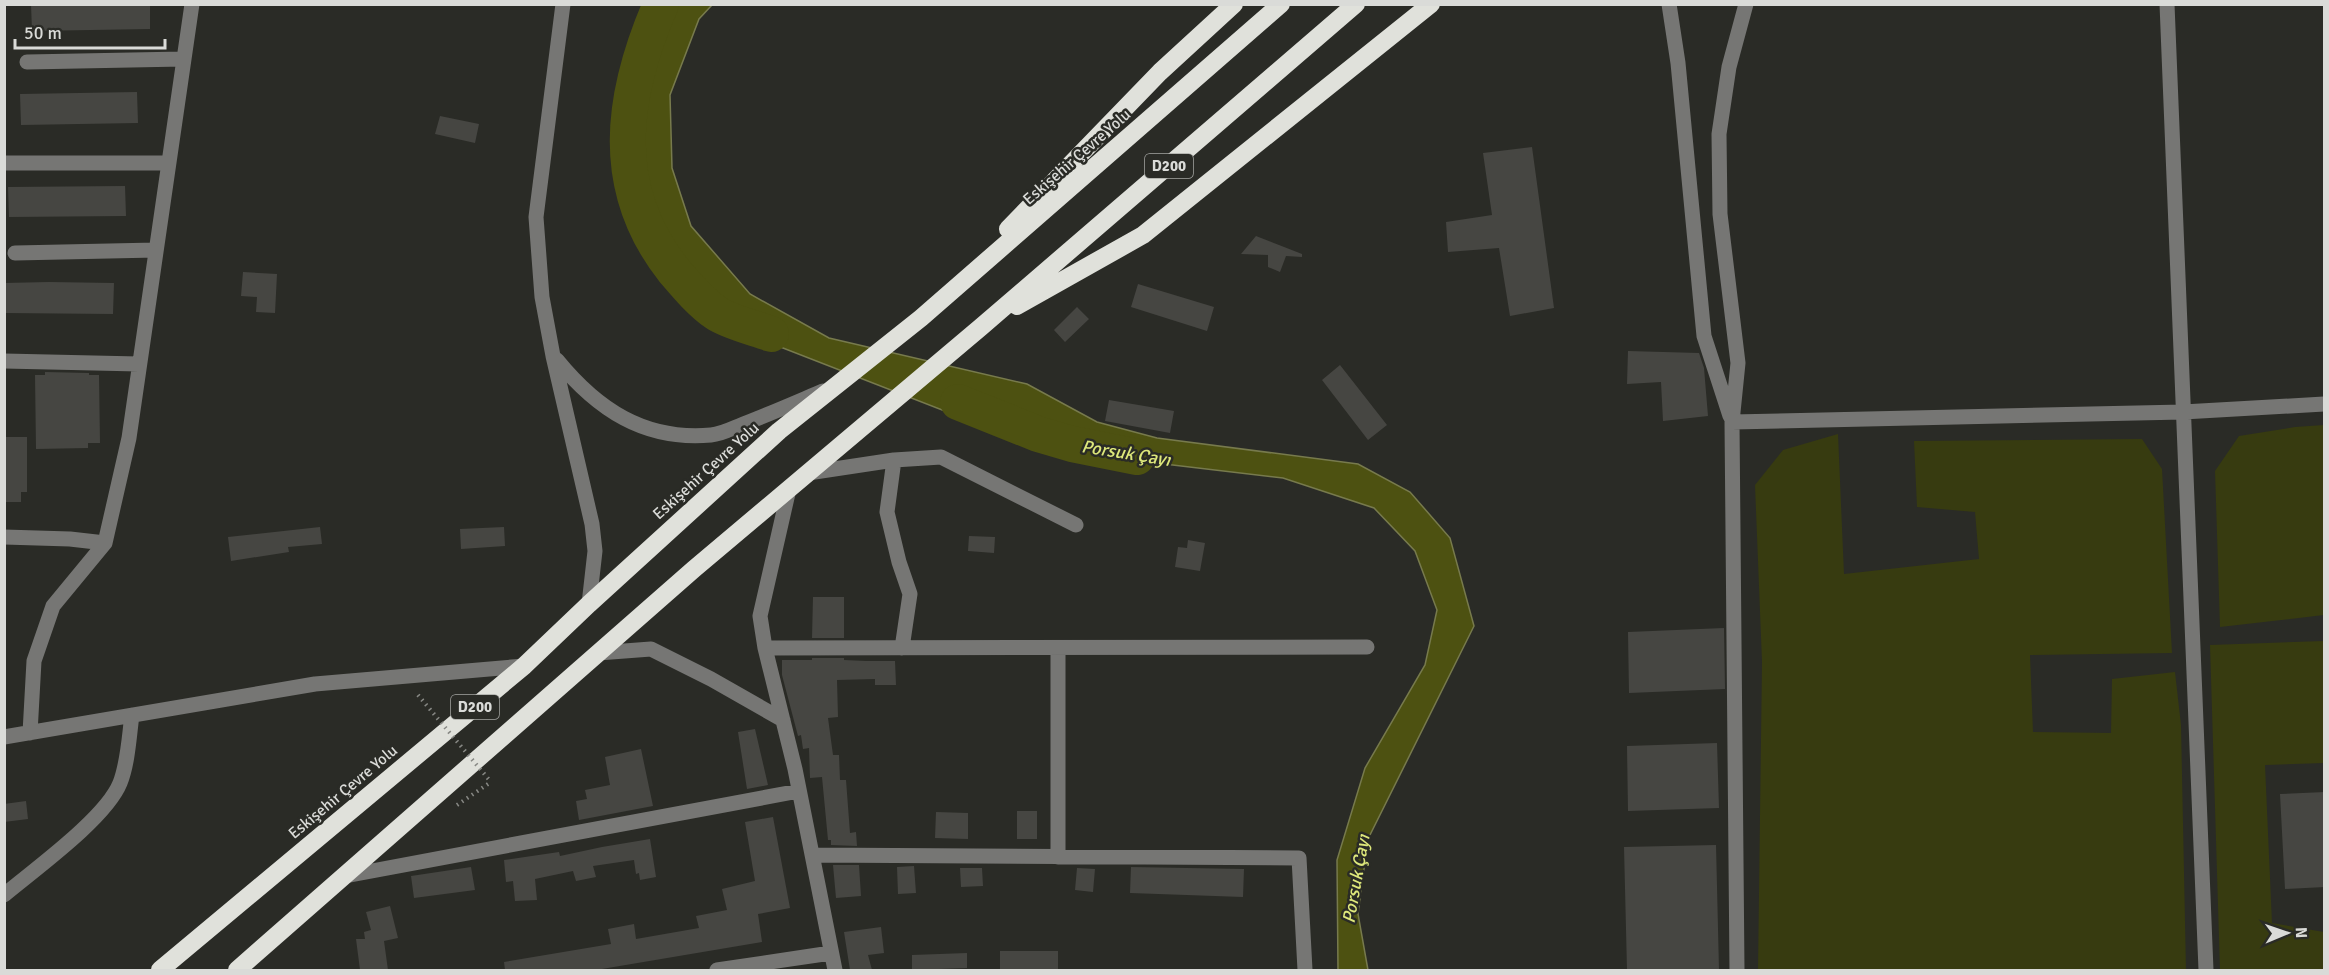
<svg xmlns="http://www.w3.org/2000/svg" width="2329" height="975" font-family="Signika,sans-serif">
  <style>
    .green { fill: #373b10 }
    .water { fill: #4d5111; stroke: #777a4d; stroke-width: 1.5 }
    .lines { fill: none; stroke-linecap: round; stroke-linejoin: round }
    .river { stroke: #4d5111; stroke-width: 36 }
    .building { fill: #464642 }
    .path { stroke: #878884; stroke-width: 4; stroke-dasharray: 1.5 4.5; stroke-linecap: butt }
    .minor { stroke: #767674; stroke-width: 15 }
    .highway { stroke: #e0e1db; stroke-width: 18 }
    .path-bridge { stroke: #878884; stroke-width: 4; stroke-dasharray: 1.5 4.5; stroke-linecap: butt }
    .labels { text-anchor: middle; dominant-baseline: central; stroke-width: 5; stroke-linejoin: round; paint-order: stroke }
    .shield { fill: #2a2b26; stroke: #a5a6a3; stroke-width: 1.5 }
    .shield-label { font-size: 15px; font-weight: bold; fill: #dadbd8 }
    .street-label { font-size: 16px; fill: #dadbd8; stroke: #2a2b26 }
    .water-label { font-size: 18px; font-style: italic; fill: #dee87b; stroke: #2a2b26 }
  </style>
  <rect width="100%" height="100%" fill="#2a2b26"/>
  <!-- green -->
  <path class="green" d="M2324 425V615L2220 627 2215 471 2239 436 2295 427Z
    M1838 434 1844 574 1979 559 1975 512 1917 507 1914 441 2142 439 2162 469 2172 653 2030 655 2033 732 2111 733 2112 679 2175 672 2181 725 2186 970H1758L1762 662 1755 485 1783 450Z
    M2324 641V763L2265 765 2272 923 2324 932V970H2220L2210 645Z"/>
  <!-- water -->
  <path class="water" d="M656 5H712L699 19 670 95 672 168 691 226 750 294 829 338 1027 384 1097 422 1157 438 1358 464 1410 492 1450 538 1474 626 1368 839 1358 914 1368 970H1338L1337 860 1365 768 1425 665 1437 610 1415 551 1374 508 1283 478 1105 457 1046 427 955 415 783 348 747 337 694 289 648 210 629 160Z"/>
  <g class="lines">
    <!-- river -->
    <path class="river" d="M661 4C621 96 608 188 674 271 686 285 700 302 716 313 729 322 755 328 771 334
      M958 402 1038 434 1072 444 1137 457"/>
  </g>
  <!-- building -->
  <path class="building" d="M31 4H150V29L32 31Z
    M137 92 138 123 21 125 20 94Z
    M440 116 479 124 475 143 435 134Z
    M1532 147 1554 308 1510 316 1499 248 1448 252 1446 222 1492 215 1483 153Z
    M125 186 126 216 9 217 8 187Z
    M1256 236 1302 254V257L1286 256 1280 272 1268 267V255L1241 254Z
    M243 272 277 274 275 313 256 312 257 297 241 296Z
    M49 282 114 283 113 314 4 313V283Z
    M1138 284 1214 307 1207 331 1131 307Z
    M1077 307 1089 319 1065 342 1054 330Z
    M1628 351 1699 353 1704 368 1708 416 1663 421 1661 382 1627 384Z
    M1340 365 1387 425 1368 440 1322 380Z
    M45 372 89 373V375H99L100 443H88V448L36 449 35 375H45Z
    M1109 400 1174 411 1170 433 1105 421Z
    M4 437H27V492H21V502H4Z
    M320 527 322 544 288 547 289 552 231 561 228 537Z
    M504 527 505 546 461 549 460 529Z
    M969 536 995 537 994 553 968 551Z
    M1188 540 1205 543 1200 571 1175 567 1178 547 1187 548Z
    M813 597H844V638H812Z
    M1724 628 1725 689 1629 693 1628 632Z
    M812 658H844V660L866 661H895L896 685H875V679L837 680 838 717 828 718 833 755H839L840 780H846L850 833 856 832 857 846 831 845V840H828L822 777 810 778 809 748 803 749 801 735 798 736 782 675V660H812Z
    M755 729 768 785 747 789 738 732Z
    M1717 743 1719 808 1628 811 1627 746Z
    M641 749 653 806 579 820 576 801 587 799 585 790 610 785 605 757Z
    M2325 792V887L2285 889 2280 794Z
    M26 801 28 819 4 822V804Z
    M1017 811H1037V839H1017Z
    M936 812 968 813V839L935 838Z
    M773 817 790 908 758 914 762 942 596 970H505L504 962 611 944 608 929 634 924 636 939 699 928 696 916 727 910 722 889 755 881 745 822Z
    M650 839 656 877 640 880 639 873 636 874 634 860 593 866 596 877 576 881 573 871 535 879 537 900 515 901 513 881 506 882 504 860 559 852 560 856 602 847Z
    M1716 845 1719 970H1627L1624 847Z
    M833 865H859L861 896 836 898Z
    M914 866 916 893 898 894 897 867Z
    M471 867 475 890 414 898 411 876Z
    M1131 867 1244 869 1243 897 1130 893Z
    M960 868H982L983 886 961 887Z
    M1077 868 1095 869 1093 892 1075 890Z
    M390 906 398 938 384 941 388 970H360L356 939H365L364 932 371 930 366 912Z
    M881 927 884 953 868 955 872 970H850L844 932Z
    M1000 951H1058V970H1000Z
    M967 953V968L912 970V955Z"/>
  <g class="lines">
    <!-- path -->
    <path class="path" d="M457 805 491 782"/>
    <!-- minor -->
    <path class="minor" d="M563 4 536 217 542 297 553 356 592 524 595 551 589 604
      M1669 4 1678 63 1704 336 1730 416
      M2167 4 2206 970
      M27 62 183 59
      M4 163H168
      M15 253 156 250
      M557 360C597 409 644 441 711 435 723 434 735 427 746 423 772 413 797 402 823 391
      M4 361 139 364
      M1732 422 2183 412 2324 404
      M894 460 887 512 899 562 910 594 902 648
      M808 473 894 460 941 457 1076 525
      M789 489 760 616 765 648 795 769 835 970
      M4 537 70 539 105 543
      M765 648 1367 647
      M1058 648V857
      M598 653 651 649 711 679 783 720
      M30 733 34 661 53 606 105 543 129 438 192 4
      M4 737 315 684 524 666
      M812 855 1299 858 1305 970
      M345 876 799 791
      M4 895C35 869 106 818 120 783 128 763 129 737 132 715
      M717 970 831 953
      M1737 970 1732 422 1738 363 1720 214 1719 134 1729 67 1746 4"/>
    <!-- highway -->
    <path class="highway" d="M1008 229 1160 72 1234 4
      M1017 306 1143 235 1431 4
      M160 970 524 666 589 604 779 431 921 318 1281 4
      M237 970 694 569 981 327 1356 4"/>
    <!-- path-bridge -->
    <path class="path-bridge" d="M418 695 491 782"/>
  </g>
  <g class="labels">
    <!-- shield labels -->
    <g class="shield">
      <rect x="1145" y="154" width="48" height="24" rx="4.5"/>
      <rect x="451" y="695" width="48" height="24" rx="4.5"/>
    </g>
    <g class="shield-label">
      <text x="1169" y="166">D200</text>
      <text x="475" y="707">D200</text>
    </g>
    <!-- street labels -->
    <g class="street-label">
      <text transform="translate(1077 157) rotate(-41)">Eskişehir Çevre Yolu</text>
      <text transform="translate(706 471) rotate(-42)">Eskişehir Çevre Yolu</text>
      <text transform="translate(343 792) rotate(-40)">Eskişehir Çevre Yolu</text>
    </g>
    <!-- water labels -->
    <g class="water-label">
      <text transform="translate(1126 453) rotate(9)">Porsuk Çayı</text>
      <text transform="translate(1356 879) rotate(-80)">Porsuk Çayı</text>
    </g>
  </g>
  <!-- border -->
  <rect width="2329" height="975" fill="none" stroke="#dadbd8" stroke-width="12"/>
  <!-- north arrow -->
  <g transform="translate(2287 933) rotate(88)" stroke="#2a2b26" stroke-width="4.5" paint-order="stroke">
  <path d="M0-4.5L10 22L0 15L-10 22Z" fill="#dadbd8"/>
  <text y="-9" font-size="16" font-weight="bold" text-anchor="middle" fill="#dadbd8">N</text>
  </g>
  <!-- scale -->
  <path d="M15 39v9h150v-9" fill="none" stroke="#dadbd8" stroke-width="3"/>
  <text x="24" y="39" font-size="18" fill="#dadbd8" stroke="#2a2b26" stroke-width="4.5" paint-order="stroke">50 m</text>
</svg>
